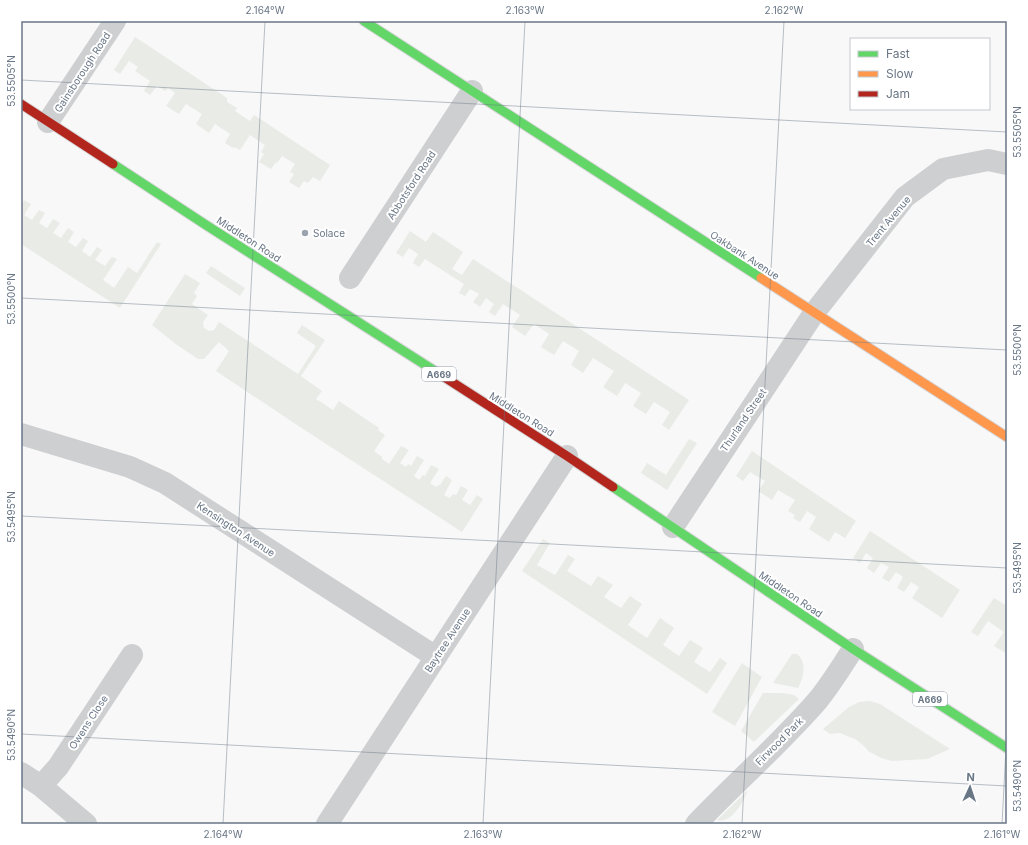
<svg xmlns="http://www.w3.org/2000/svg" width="1028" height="845" font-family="Inter,sans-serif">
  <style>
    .green { fill: #e8ebe6 }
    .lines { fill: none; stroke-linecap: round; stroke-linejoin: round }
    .fast-casing { stroke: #d4d4d6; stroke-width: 11 }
    .slow-casing { stroke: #d4d4d6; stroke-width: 11 }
    .jam-casing { stroke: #d4d4d6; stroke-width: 11 }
    .street { stroke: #cecfd1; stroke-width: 22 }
    .fast { stroke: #63d668; stroke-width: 9 }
    .slow { stroke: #ff974d; stroke-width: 9 }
    .jam { stroke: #b3261e; stroke-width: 9 }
    .ticks { fill: none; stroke: #697686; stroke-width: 1; stroke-opacity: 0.45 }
    .poi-dot { fill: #9ba4ae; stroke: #fff; stroke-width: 1.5 }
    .labels { text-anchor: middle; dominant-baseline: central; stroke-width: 4; stroke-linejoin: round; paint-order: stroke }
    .shield { fill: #fff; stroke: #969faa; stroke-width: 1 }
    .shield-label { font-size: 9px; font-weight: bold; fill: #697686 }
    .street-label { font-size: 10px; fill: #697686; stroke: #fff }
    .poi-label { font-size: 10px; fill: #697686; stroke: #fff; text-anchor: start }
    .neatline { fill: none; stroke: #697686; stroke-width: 1.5 }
    .ticks-label { font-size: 10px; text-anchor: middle; fill: #697686 }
  </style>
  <rect width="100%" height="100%" fill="#f8f8f8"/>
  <!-- green -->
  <path class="green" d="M135 37 227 98V102L237 108 235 111 250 121 254 115 330 165 320 181 313 177 308 183 304 181 299 188 289 182 294 174 290 172 295 164 282 156 277 163 276 162 271 169 259 162 264 154 261 152 265 145 250 135 240 150 234 147 233 148 225 143 230 134 215 124 209 133 196 124 202 114 186 104 179 114 166 106 175 93 168 88 165 91 157 86 150 95 144 91 150 81 135 71 138 67 129 61 120 74 114 70Z
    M24 200 31 204 24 215 32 220 39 210 45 213 39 223 47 228 53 219 60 223 53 233 61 238 68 228 74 232 68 242 76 247 83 238 88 241 82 251 90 257 97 247 102 250 95 260 105 266 112 257 117 259 103 280 114 288 128 267 137 273 157 242 161 244 120 308 21 244V205Z
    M410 231 426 242 433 232 463 252 452 269 462 275 473 259 689 400 669 430 662 425 670 412 654 402 646 414 633 406 641 393 625 383 617 396 603 387 614 371 593 358 583 373 571 365 579 351 563 341 554 355 541 347 549 334 534 324 525 336 512 327 520 315 503 304 495 316 489 312 494 304 486 298 480 307 473 302 479 294 470 289 465 296 459 293 464 284 425 259 419 267 413 263 418 254 409 248 403 257 396 253Z
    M211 266 245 288 240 296 206 273Z
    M185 274 200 283 194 293 197 296 192 304 208 315 203 322 204 328 209 331 214 330 219 322 298 374 316 346 297 333 302 325 325 340 301 376 322 391 316 399 333 410 339 401 379 428 378 430 385 435 374 451 382 457V459L389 464 401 446 409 450 400 463 406 467 408 464 411 466 417 456 424 460 414 476 419 480 423 475 425 476 431 465 439 469 430 483 436 487 438 485H440L446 476 452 480 444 495 450 498 453 494 456 495 461 486 468 490 462 500 470 505 477 495 483 499 462 532 297 425 216 371 229 351 219 342 204 359H198L177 345 152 325Z
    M689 439 697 443 667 490 641 473 647 463 666 475Z
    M752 451 856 521 845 538 835 532 829 542 809 529 816 517 807 511 800 522 793 518 795 515 788 511 795 500 778 490 772 500 758 491 765 481 750 472 743 481 736 476Z
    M870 531 960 590 942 618 912 598 919 587 911 582 904 592 897 588 903 577 896 572 889 582 882 578 889 567 881 563 874 573 867 568 873 558 866 553 860 563 853 558Z
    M543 539 550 543 537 565 555 575 568 555 575 559 567 571 591 586 598 576 613 585 604 597 621 608 630 596 642 604 628 625 647 638 660 618 674 628 663 645 679 656 690 640 703 648 694 662 710 672 720 658 727 663 707 694 522 571Z
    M994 598 1007 606V654L994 646 1004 632 988 621 978 636 971 632Z
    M792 654H797C807 662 804 677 798 688L773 683Z
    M742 663 762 677 735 726 712 712Z
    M763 693H782L794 695 799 699 754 742 741 731Z
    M870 701 880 704 950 749 927 759 892 761 881 758 868 751 864 746 855 739 840 733 830 734 823 729 849 707 859 702Z
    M748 790C744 801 732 824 717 820Z"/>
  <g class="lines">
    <defs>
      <path id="fast" d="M364 21 761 278
        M113 164 206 225 438 373
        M613 487 853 649 1007 748"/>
      <path id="slow" d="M761 278 1007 437"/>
      <path id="jam" d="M21 104 113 164
        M438 373 567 456 613 487"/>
    </defs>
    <!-- fast casing -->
    <use href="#fast" class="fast-casing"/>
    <!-- slow casing -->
    <use href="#slow" class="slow-casing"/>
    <!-- jam casing -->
    <use href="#jam" class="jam-casing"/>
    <!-- street -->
    <path class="street" d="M48 122 115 21
      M350 278 472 91
      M21 434 130 467 165 483 436 657
      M673 527 814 313 905 197 943 169 988 160 1007 164
      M21 773 41 786 86 824
      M41 786 58 767 132 655
      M327 824 567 456
      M696 824C736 782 780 744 818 700 831 684 842 666 853 649"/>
    <!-- fast -->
    <use href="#fast" class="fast"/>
    <!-- slow -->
    <use href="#slow" class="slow"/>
    <!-- jam -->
    <use href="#jam" class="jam"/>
  </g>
  <!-- ticks -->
  <path class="ticks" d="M21 80 1007 132M21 298 1007 350M21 516 1007 568M21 734 1007 786M223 824 265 21M483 824 525 21M742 824 784 21M1002 824 1007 729"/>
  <!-- markers -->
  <circle class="poi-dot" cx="305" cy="233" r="4"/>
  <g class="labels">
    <!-- shield labels -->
    <g class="shield">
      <rect x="422" y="367" width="34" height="14" rx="3"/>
      <rect x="913" y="692" width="34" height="14" rx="3"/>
    </g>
    <g class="shield-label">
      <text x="439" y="374">A669</text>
      <text x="930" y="699">A669</text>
    </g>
    <!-- street labels -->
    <g class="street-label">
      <text transform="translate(82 72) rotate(-57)">Gainsborough Road</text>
      <text transform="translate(411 185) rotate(-57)">Abbotsford Road</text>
      <text transform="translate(888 221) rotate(-50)">Trent Avenue</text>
      <text transform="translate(249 239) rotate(33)">Middleton Road</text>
      <text transform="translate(745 255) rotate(33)">Oakbank Avenue</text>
      <text transform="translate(522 414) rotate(32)">Middleton Road</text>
      <text transform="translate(743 420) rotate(-56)">Thurland Street</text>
      <text transform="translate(236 529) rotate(33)">Kensington Avenue</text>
      <text transform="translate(791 594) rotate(34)">Middleton Road</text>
      <text transform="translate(447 640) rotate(-57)">Baytree Avenue</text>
      <text transform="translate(88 722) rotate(-57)">Owens Close</text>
      <text transform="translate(779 741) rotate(-45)">Firwood Park</text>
    </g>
    <!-- poi labels -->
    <g class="poi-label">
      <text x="313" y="233">Solace</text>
    </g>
  </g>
  <!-- border -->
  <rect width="1028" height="845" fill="none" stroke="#ffffff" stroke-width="44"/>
  <!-- legend -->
  <rect x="850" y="38" width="140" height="72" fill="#ffffff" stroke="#c3c8cf"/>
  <rect x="858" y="51" width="20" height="6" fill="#63d668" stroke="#c3c8cf"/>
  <text x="886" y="58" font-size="12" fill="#697686">Fast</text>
  <rect x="858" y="71" width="20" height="6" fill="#ff974d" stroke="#c3c8cf"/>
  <text x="886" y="78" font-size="12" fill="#697686">Slow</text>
  <rect x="858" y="91" width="20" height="6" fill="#b3261e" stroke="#c3c8cf"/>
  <text x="886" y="98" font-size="12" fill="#697686">Jam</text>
  <!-- north arrow -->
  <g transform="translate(970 787) rotate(3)" stroke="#ffffff" stroke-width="3" paint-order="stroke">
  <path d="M0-3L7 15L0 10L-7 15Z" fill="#697686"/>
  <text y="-6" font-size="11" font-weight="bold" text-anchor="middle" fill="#697686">N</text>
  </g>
  <rect x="22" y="22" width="984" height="801" class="neatline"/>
  <g class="ticks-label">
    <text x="265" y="14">2.164°W</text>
    <text x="525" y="14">2.163°W</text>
    <text x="784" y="14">2.162°W</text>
    <text transform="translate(11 81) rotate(-90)" y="4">53.5505°N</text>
    <text transform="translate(1017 132) rotate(-90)" y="4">53.5505°N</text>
    <text transform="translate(11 299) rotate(-90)" y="4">53.5500°N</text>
    <text transform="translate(1017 350) rotate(-90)" y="4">53.5500°N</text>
    <text transform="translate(11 517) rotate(-90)" y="4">53.5495°N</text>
    <text transform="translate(1017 568) rotate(-90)" y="4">53.5495°N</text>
    <text transform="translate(11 735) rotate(-90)" y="4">53.5490°N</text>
    <text transform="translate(1017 786) rotate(-90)" y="4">53.5490°N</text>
    <text x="223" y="838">2.164°W</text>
    <text x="483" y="838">2.163°W</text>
    <text x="742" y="838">2.162°W</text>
    <text x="1002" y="838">2.161°W</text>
  </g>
</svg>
